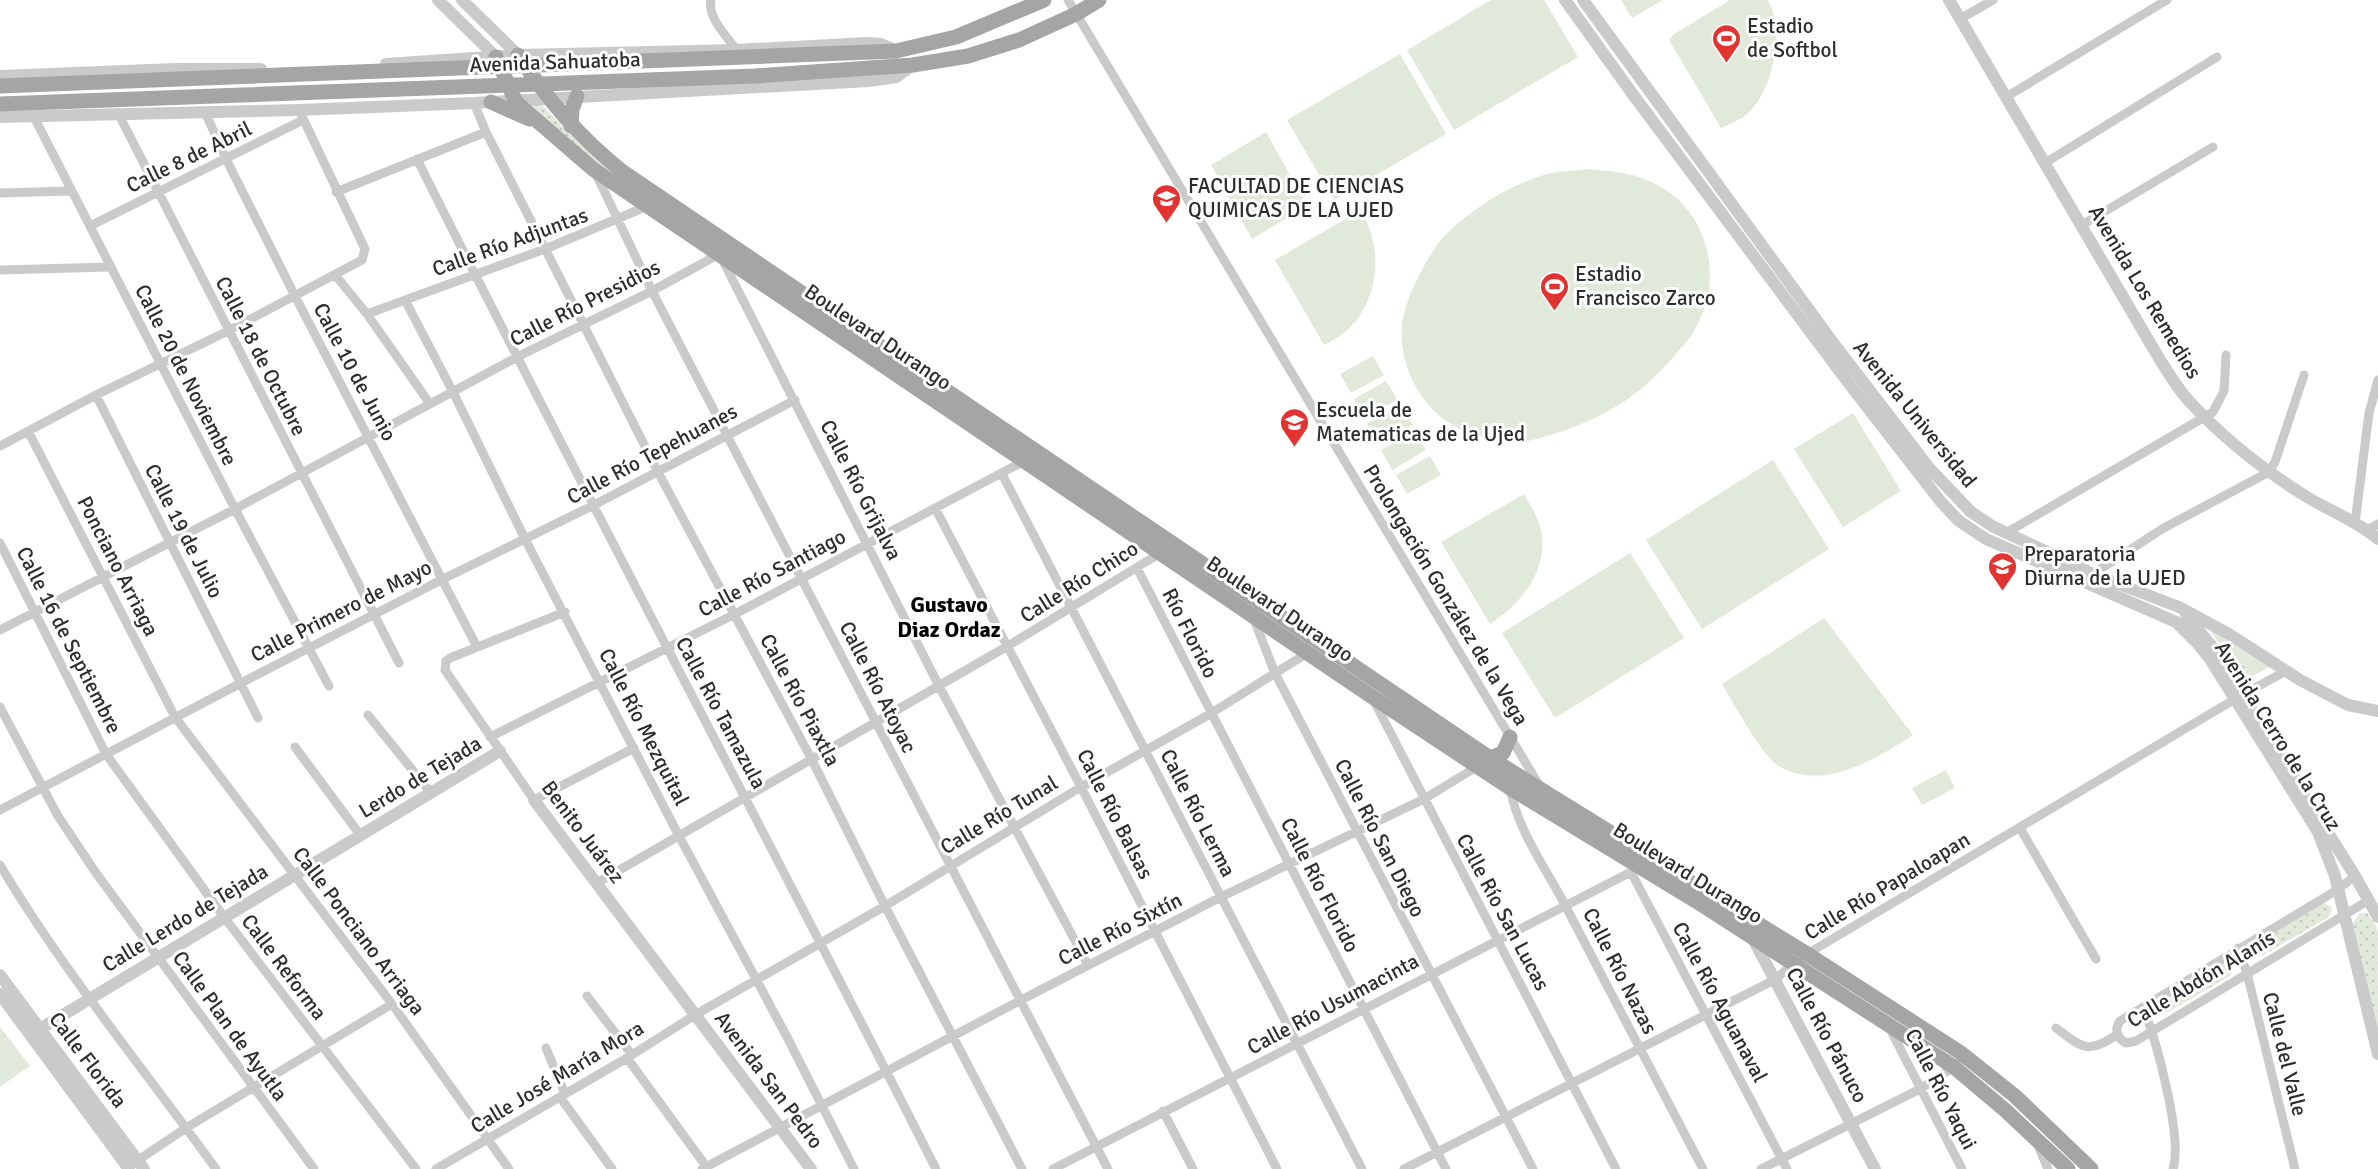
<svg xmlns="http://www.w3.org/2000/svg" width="2378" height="1169" font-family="Signika,sans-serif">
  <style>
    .grass { fill: url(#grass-tufts) }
    .park { fill: url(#park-dots) }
    .pitch { fill: #e1eada }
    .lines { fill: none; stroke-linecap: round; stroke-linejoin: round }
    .minor { stroke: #cacaca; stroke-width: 9 }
    .tertiary { stroke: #cacaca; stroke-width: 12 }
    .primary { stroke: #a5a5a5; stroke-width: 15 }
    .labels { text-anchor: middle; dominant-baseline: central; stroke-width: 6; stroke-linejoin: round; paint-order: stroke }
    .poi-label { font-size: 21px; fill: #2d2d2d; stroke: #fff; text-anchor: start }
    .street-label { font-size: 21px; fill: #2d2d2d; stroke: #fff }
    .neighbourhood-label { font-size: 22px; font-weight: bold; fill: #000; stroke: #fff }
  </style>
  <defs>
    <pattern id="grass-tufts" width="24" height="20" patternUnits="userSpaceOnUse" patternTransform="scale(1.5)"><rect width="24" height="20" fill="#e1eada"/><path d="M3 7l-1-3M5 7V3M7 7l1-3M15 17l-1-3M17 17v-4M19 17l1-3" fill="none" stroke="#c1c9bb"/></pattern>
    <pattern id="park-dots" width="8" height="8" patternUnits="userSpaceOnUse" patternTransform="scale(1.5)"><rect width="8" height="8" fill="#e1eada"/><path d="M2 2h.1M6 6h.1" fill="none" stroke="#c1c9bb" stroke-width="1.8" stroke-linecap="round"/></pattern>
  </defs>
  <rect width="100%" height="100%" fill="#fff"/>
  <!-- grass -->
  <path class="grass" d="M2212 630 2271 666 2245 680 2211 632Z"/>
  <!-- park -->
  <path class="park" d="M537 100 580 144 645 193V198L567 141 533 107 531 102Z
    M2323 903 2330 906 2332 909 2329 917 2263 955H2254L2251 952 2252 947Z
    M2360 913H2367L2376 925 2378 933V1033L2352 925Z
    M2222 963 2232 966 2233 971 2230 976 2168 1012 2162 1014 2159 1011 2158 1004 2160 1000Z"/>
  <!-- pitch -->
  <path class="pitch" d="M1491 0H1544L1578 57 1454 130 1407 50Z
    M1621 0H1663L1632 18Z
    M1730 0H1768C1785 30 1773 93 1746 115 1740 120 1729 124 1721 128L1669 40 1674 34Z
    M1400 54 1446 134 1334 200 1287 120Z
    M1266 132 1307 206 1252 239 1211 165Z
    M1587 169C1608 171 1630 172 1649 181 1709 206 1727 280 1692 334 1688 341 1681 348 1675 355 1641 395 1609 415 1560 432 1547 436 1530 442 1516 442 1494 441 1469 435 1451 424 1416 403 1394 354 1404 314 1408 297 1415 283 1423 268 1431 253 1442 236 1456 225 1481 203 1518 181 1551 173 1562 171 1575 171 1587 169Z
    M1361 210C1384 249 1380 303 1344 333 1338 338 1330 341 1324 345L1275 260Z
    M1373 356 1384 375 1351 393 1340 374Z
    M1386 381 1398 400 1364 418 1354 399Z
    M1401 405 1413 425 1379 444 1367 424Z
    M1853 413 1901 491 1843 527 1794 449Z
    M1415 431 1426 450 1392 470 1381 450Z
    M1430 456 1441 475 1407 494 1396 475Z
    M1773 460 1829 549 1702 629 1646 540Z
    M1524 494C1531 507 1541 521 1542 536 1546 574 1520 604 1490 624L1441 542Z
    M1630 553 1684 638 1555 718 1502 633Z
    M1824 618 1913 735C1875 760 1821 793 1777 765 1762 755 1732 701 1722 684Z
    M1946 770 1955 788 1922 805 1912 788Z
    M0 1027 30 1066 0 1087Z"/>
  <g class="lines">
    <!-- minor -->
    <path class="minor" d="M711 0C707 17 727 37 737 50
      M1068 0 1539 785
      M1960 19 1993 0
      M2006 97 2167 0
      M474 103 486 132 658 472 811 758 885 906 1022 1169
      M205 112 226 159 295 296 477 647
      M118 113 399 663
      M33 115 235 509 329 686
      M417 159C586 498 765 831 936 1169
      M2045 163 2217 57
      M596 174 652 291 1108 1169
      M336 192 486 132
      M0 193 71 191
      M2082 225 2213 147
      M90 226 303 120
      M722 259 939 686 1088 965
      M0 270 110 267
      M336 276 367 314 430 404
      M405 300 453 392 525 539 679 836 786 1035 854 1169
      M367 314 545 249 650 205
      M96 395 258 718
      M28 431 175 717 392 1004 509 1169
      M0 446 96 395 228 331 362 260 365 249 299 110
      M1002 474 1362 1169
      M935 508 1081 787 1277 1169
      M2355 523 2369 413 2378 380
      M2367 530 2378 524
      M2006 533 2213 412 2224 391 2226 355
      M0 543 106 754 224 917 416 1169
      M1137 568 1446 1169
      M2093 574 2162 529 2269 472 2275 462 2304 375
      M565 612 450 658 446 661 445 670 534 800 634 748
      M1253 617 1275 673 1533 1169
      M0 630 235 509 517 357 652 291 721 253
      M1373 699 1616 1169
      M0 707 58 816 96 873 314 1169
      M368 715 431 793
      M490 737 735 614 1026 460
      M295 747 361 836
      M1510 788C1518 832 1546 868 1566 907 1612 994 1657 1082 1703 1169
      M0 810 241 683 443 579 592 506 795 400
      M2020 828 2096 959
      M0 865C64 972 143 1068 216 1169
      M1633 869 1631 872 1787 1169
      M2355 876 2337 890 2120 1021C2114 1029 2117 1038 2126 1043L2136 1041 2369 900
      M597 883 1006 647 1162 552
      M2238 948 2247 973 2295 1169
      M587 996 632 1055
      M2143 1007C2156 1039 2183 1138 2173 1169
      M1889 1027 1962 1169
      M2056 1028C2083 1048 2087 1055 2118 1034
      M546 1048 565 1094
      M627 1058 708 1169
      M560 1097 612 1169
      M1163 1111 1193 1169
      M2037 1143 2048 1169
      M128 1167 186 1128 392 1004
      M436 1169 627 1058 695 1015 885 906 1081 787 1210 714 1309 652
      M702 1169 1021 1000 1221 897 1424 799 1478 766
      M1053 1169 1631 872
      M1404 1169 1776 979 1793 964 1807 954 2235 699 2286 671
      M1761 1169 1920 1089 1954 1067 1956 1063"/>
    <!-- tertiary -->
    <path class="tertiary" d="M438 0 496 57
      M462 0 518 55
      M1565 0 1634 96 1850 385 1941 502 1959 521 1986 539 2176 622 2197 643 2210 659 2318 832 2335 876 2378 1054
      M1583 0 1834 344 1930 469 1971 512 1992 526 2093 574 2179 607 2229 634 2300 680 2348 705 2378 711
      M1949 0 2153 348C2164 366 2175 386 2189 401 2223 438 2265 471 2307 497 2330 511 2357 521 2378 539
      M386 64 518 55 737 50 866 43 881 44 895 50
      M0 76 175 69H261
      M0 117 299 110 474 103 869 81 896 77 913 65
      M2186 615 2230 668 2259 722 2355 876 2378 917
      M534 800 811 1169
      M1753 939 1875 1169
      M0 975 144 1169
      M0 994 129 1169
      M30 1035 500 751"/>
    <!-- primary -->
    <path class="primary" d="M518 55C549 101 579 137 623 172L1490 758 1807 954 1961 1053 2015 1096 2091 1169
      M496 57 515 100 520 106 593 169 1371 696 1510 788 1696 901 1954 1067 2005 1110 2068 1169
      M0 86 896 51 956 37 1044 0
      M491 102 529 119
      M0 104 755 76 913 65 968 56 1019 40 1076 14 1099 0
      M571 126 572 109 577 96
      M1490 758 1503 753 1510 737"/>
  </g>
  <!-- icons -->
  <defs>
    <symbol id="stadium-pin" viewBox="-11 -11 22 30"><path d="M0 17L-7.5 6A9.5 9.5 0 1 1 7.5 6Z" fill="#e13431" stroke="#fff"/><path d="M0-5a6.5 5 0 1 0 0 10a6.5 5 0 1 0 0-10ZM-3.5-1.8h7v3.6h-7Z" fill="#fff"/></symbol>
    <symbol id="school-pin" viewBox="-11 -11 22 30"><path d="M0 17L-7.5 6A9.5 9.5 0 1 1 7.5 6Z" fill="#e13431" stroke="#fff"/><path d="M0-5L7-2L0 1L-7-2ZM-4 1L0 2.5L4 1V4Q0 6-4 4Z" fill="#fff"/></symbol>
  </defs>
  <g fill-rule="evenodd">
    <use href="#stadium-pin" x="1710" y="22" width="33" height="45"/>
    <use href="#school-pin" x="1150" y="182" width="33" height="45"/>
    <use href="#stadium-pin" x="1538" y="270" width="33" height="45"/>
    <use href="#school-pin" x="1278" y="406" width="33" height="45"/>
    <use href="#school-pin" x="1986" y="550" width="33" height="45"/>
  </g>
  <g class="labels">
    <!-- poi labels -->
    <g class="poi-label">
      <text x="1747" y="26">Estadio<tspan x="1747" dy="24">de Softbol</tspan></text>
      <text x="1188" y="186">FACULTAD DE CIENCIAS<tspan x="1188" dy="24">QUIMICAS DE LA UJED</tspan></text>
      <text x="1575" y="274">Estadio<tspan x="1575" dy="24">Francisco Zarco</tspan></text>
      <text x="1316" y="410">Escuela de<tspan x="1316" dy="24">Matematicas de la Ujed</tspan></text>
      <text x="2024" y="554">Preparatoria<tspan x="2024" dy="24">Diurna de la UJED</tspan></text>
    </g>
    <!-- street labels -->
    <g class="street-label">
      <text transform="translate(555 62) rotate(-2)">Avenida Sahuatoba</text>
      <text transform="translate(189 157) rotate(-26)">Calle 8 de Abril</text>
      <text transform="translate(510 242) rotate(-20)">Calle Río Adjuntas</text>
      <text transform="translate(2145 292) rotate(59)">Avenida Los Remedios</text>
      <text transform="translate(585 303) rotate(-27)">Calle Río Presidios</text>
      <text transform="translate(878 337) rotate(34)">Boulevard Durango</text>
      <text transform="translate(261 356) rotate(63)">Calle 18 de Octubre</text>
      <text transform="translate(355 372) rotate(62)">Calle 10 de Junio</text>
      <text transform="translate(186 375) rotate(63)">Calle 20 de Noviembre</text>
      <text transform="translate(1915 414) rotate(51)">Avenida Universidad</text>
      <text transform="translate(652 454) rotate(-28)">Calle Río Tepehuanes</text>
      <text transform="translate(861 490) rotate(63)">Calle Río Grijalva</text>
      <text transform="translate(184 531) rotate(63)">Calle 19 de Julio</text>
      <text transform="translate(118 566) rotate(63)">Ponciano Arriaga</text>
      <text transform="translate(772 573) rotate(-28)">Calle Río Santiago</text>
      <text transform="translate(1079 582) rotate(-32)">Calle Río Chico</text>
      <text transform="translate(1446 595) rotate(59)">Prolongación González de la Vega</text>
      <text transform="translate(1280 609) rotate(34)">Boulevard Durango</text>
      <text transform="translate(341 611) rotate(-27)">Calle Primero de Mayo</text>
      <text transform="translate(1190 633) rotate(63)">Río Florido</text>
      <text transform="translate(69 640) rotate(63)">Calle 16 de Septiembre</text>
      <text transform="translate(878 687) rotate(63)">Calle Río Atoyac</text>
      <text transform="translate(800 700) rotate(62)">Calle Río Piaxtla</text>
      <text transform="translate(721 713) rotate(62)">Calle Río Tamazula</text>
      <text transform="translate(644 727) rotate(63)">Calle Río Mezquital</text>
      <text transform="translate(2278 736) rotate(58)">Avenida Cerro de la Cruz</text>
      <text transform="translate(420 777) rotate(-31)">Lerdo de Tejada</text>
      <text transform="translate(1198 813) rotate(63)">Calle Río Lerma</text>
      <text transform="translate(1115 814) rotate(63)">Calle Río Balsas</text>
      <text transform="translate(999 815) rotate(-31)">Calle Río Tunal</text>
      <text transform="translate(583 832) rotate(53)">Benito Juárez</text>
      <text transform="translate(1380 838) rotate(63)">Calle Río San Diego</text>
      <text transform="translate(1688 873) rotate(32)">Boulevard Durango</text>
      <text transform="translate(1320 885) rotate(63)">Calle Río Florido</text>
      <text transform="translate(1887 886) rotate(-31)">Calle Río Papaloapan</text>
      <text transform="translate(1503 912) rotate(62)">Calle Río San Lucas</text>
      <text transform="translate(185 918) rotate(-31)">Calle Lerdo de Tejada</text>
      <text transform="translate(1120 929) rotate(-27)">Calle Río Sixtín</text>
      <text transform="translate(359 931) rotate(53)">Calle Ponciano Arriaga</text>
      <text transform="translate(284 967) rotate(53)">Calle Reforma</text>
      <text transform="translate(1620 971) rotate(63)">Calle Río Nazas</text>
      <text transform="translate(2201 979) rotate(-31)">Calle Abdón Alanís</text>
      <text transform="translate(1720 1002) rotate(62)">Calle Río Aguanaval</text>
      <text transform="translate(1333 1004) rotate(-28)">Calle Río Usumacinta</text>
      <text transform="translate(230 1026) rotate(54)">Calle Plan de Ayutla</text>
      <text transform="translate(1827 1035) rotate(62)">Calle Río Pánuco</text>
      <text transform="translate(2285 1054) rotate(76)">Calle del Valle</text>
      <text transform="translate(88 1060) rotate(53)">Calle Florida</text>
      <text transform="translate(557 1077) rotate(-31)">Calle José María Mora</text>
      <text transform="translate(769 1080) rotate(53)">Avenida San Pedro</text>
      <text transform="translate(1941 1089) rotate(63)">Calle Río Yaqui</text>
    </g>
    <!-- neighbourhood labels -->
    <g class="neighbourhood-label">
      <text x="949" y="604">Gustavo<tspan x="949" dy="25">Diaz Ordaz</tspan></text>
    </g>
  </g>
</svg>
